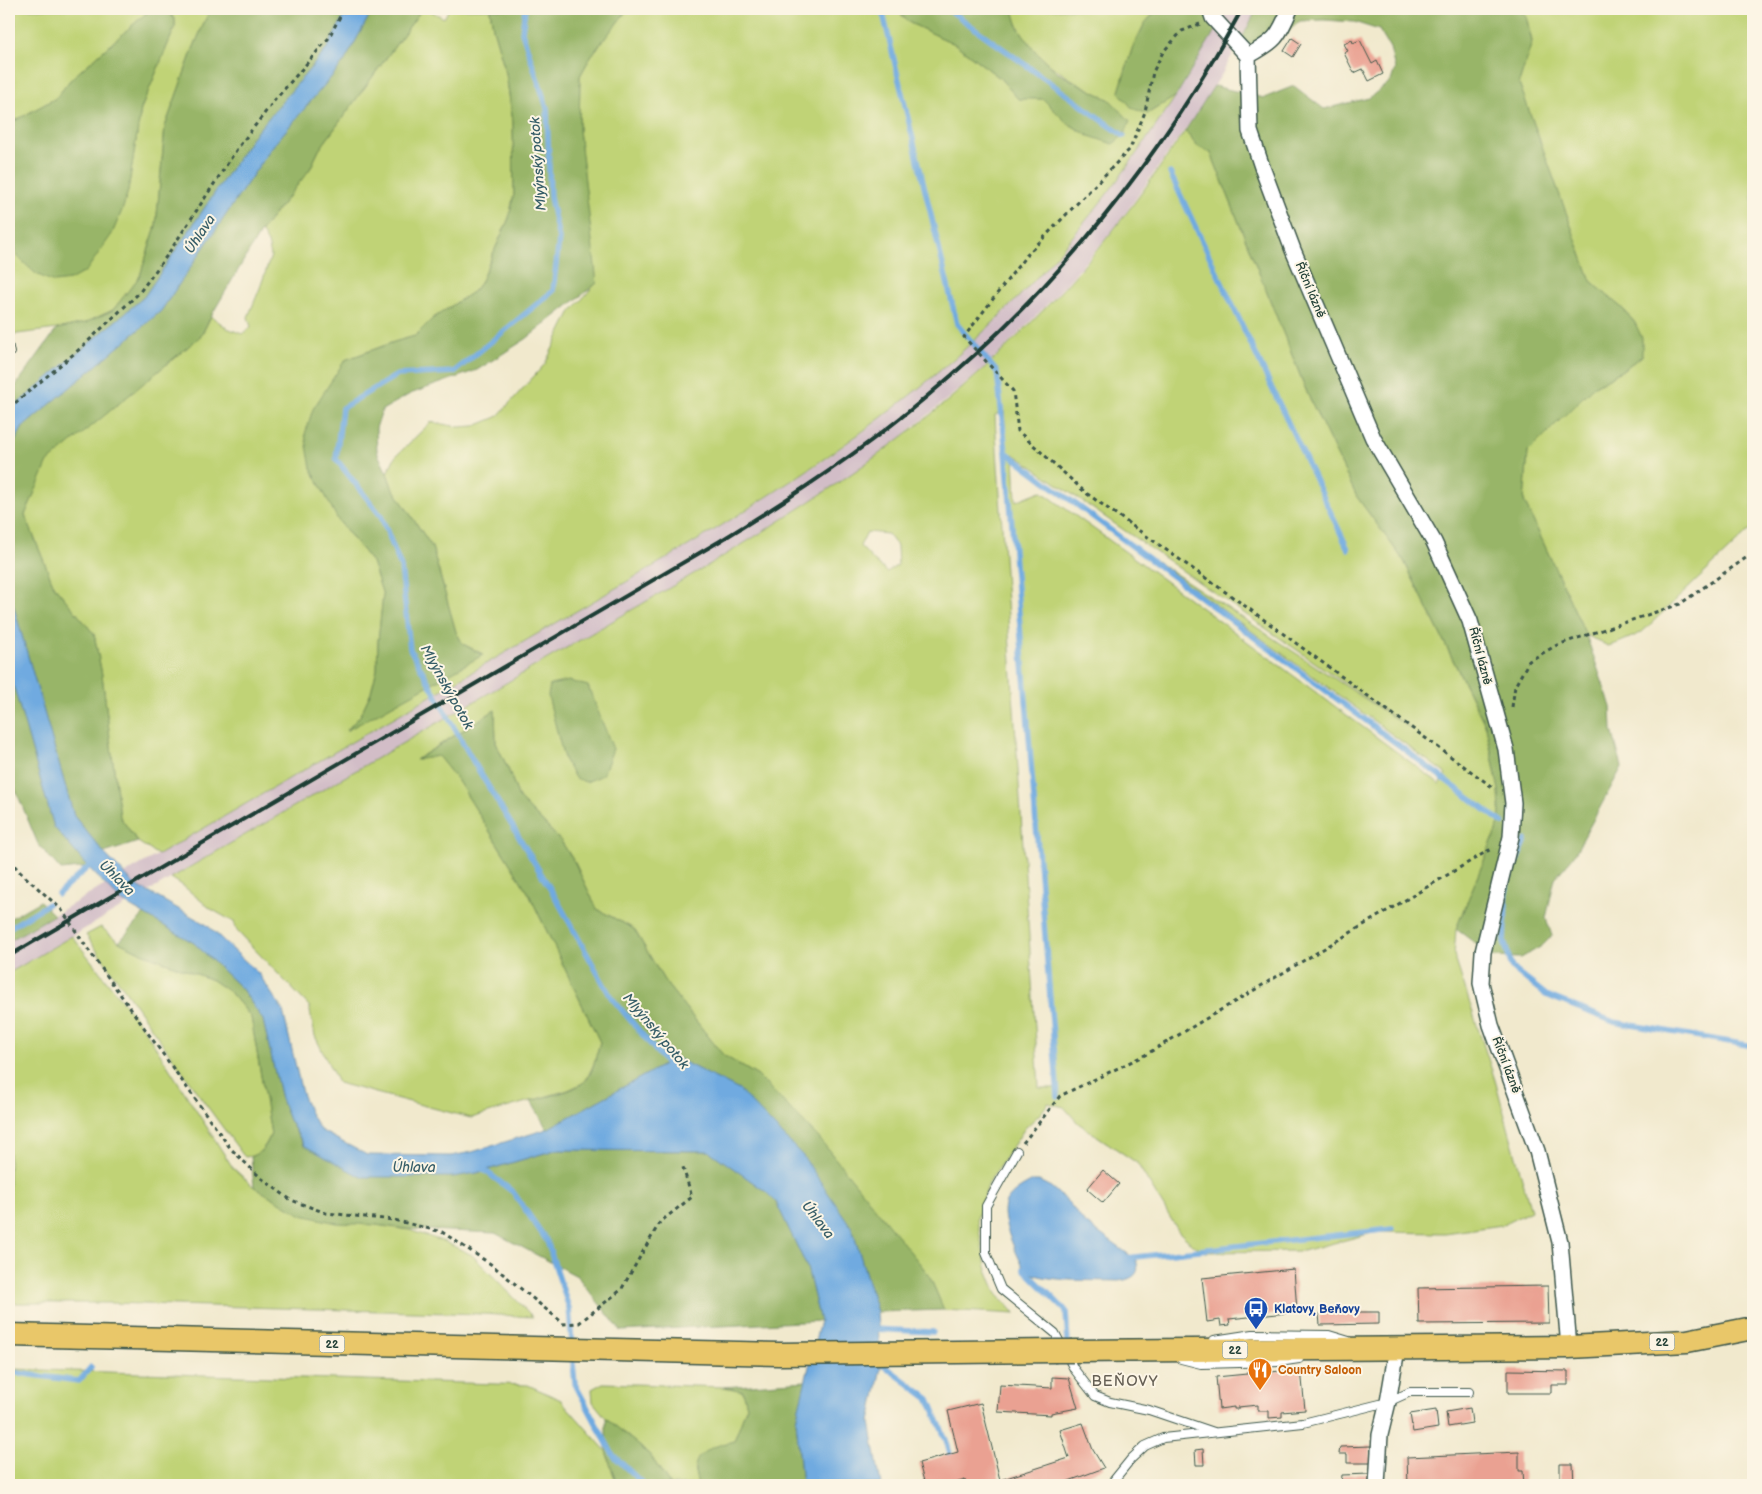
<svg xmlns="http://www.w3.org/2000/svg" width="1762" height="1494" font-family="'Balsamiq Sans',sans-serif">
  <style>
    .industrial { fill: #d2bdc7 }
    .green { fill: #c0d376; stroke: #708855; fill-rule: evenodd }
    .forest { fill: #98b567; stroke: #5c794e }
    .water { fill: #6faae0; stroke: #47748a }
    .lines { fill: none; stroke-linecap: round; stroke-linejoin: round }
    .stream { stroke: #6faae0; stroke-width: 5.5 }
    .building { fill: #eaa192 }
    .lane-casing { stroke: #3e574b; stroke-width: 10 }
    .street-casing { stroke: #3e574b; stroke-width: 18 }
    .primary-casing { stroke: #3e574b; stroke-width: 25 }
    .path { stroke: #3e574b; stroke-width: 3; stroke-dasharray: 4 4; stroke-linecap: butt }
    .lane { stroke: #fff; stroke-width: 8 }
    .street { stroke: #fff; stroke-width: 15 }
    .primary { stroke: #e9c769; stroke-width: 22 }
    .rail { stroke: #1f3d34; stroke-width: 4 }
    .primary-bridge-casing { stroke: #3e574b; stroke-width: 25; stroke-linecap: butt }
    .primary-bridge { stroke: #e9c769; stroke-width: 22 }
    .labels { text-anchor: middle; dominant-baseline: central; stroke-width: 4; stroke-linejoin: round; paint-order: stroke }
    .shield { fill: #fcf5e5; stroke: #617469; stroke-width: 1 }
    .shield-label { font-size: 11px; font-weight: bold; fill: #1f3d34 }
    .street-label { font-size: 12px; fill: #1f3d34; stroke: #fcf5e5 }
    .transit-label { font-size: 12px; font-weight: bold; fill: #164399; stroke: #fcf5e5; text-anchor: start }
    .food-label { font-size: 12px; font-weight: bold; fill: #c56008; stroke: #fcf5e5; text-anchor: start }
    .water-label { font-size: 14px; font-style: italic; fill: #375e68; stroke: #fcf5e5 }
    .quarter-label { font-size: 15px; letter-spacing: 1px; fill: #666055; stroke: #fcf5e5 }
  </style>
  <rect width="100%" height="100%" fill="#fcf5e5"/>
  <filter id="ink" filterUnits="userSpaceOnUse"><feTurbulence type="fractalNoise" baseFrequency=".02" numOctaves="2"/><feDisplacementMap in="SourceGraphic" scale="10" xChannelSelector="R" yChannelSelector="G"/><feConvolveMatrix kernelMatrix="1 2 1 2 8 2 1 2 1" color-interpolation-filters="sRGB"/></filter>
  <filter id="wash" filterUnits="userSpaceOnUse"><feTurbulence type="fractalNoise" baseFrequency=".0096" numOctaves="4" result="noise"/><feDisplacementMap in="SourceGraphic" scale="20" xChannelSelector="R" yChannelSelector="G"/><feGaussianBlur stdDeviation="1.12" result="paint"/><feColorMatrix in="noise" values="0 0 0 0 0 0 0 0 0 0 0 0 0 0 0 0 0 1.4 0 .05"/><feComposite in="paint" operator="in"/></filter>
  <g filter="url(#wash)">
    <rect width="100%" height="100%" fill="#f1e9cd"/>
    <!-- industrial -->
    <path class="industrial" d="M1227 9H1257L1222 74 1198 111 1114 229 1057 294 999 354 975 376 888 448 839 483 772 527 702 569 9 973V941L688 546 757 504 824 460 871 426 957 356 980 334 1037 276 1093 212 1176 96 1198 60Z"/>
    <!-- green -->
    <path class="green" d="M14 9H151L71 79 56 98 9 124V42L15 25Z
      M167 9H210L193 49 165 127 156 226 140 276 113 310 85 323 57 329 9 335V241L19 258 112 234 128 191 141 109 175 27V20Z
      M422 9H427L444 18 449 9H490L493 28 506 73 513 123 514 194 509 218 480 283 474 291 432 319 415 336 394 342 345 360 338 520 372 562 383 595 378 641 377 670 371 692 360 716 348 729 483 654 463 644 456 632 432 547 392 487 387 473 395 457 431 422 459 427 475 426 497 417 545 364 570 313 596 283 579 130 580 76 591 56 628 9H895L910 23 955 44 1000 78 1018 98 1043 99 1066 122 1089 136 1110 100C1067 77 1030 62 1013 13L1017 9H1158L1145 23 1132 49 1119 92 1147 114 1176 96C1149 136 1122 176 1092 213 1051 264 1006 313 957 356 874 429 782 489 688 546L158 855 138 842 120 817 102 675 94 634 54 586 25 515 47 462 201 336 211 316 227 328 242 334 251 327 248 317 260 288 271 256 268 243 261 231 310 169 319 150Z
      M1519 9H1753V527L1641 633 1618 643 1608 646 1586 635 1524 501 1528 452 1593 387 1621 371 1642 356 1635 323 1624 310 1591 281 1519 83 1532 41 1526 16Z
      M1185 131 1197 146 1211 153 1308 395 1357 497 1404 561 1486 727 1499 790 1500 813 1499 824 1456 929 1454 955 1495 1080 1531 1211 1502 1225 1445 1233 1376 1232 1303 1251 1206 1252 1193 1245 1179 1232 1137 1163 1078 1123 1064 1107 1048 1103 1041 1113 1025 1128 989 1182 977 1219 986 1267 997 1294 1016 1314 944 1310 929 1275 773 1092 758 1076 723 1055 665 982 634 929 597 909 575 863 561 841 519 798 509 771 496 743 495 710 417 759 438 755 458 781 529 894 600 1042 593 1066 585 1082 568 1090 471 1118 338 1083 315 1036 309 1006 237 931 234 922 211 909 182 885 171 878 702 569C798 511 893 451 977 375 1026 330 1073 281 1114 229 1139 198 1162 164 1185 131ZM1004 411 1059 1088H1039L996 435 995 415ZM1014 454 1411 729 1156 561 1446 774 1440 784 1141 563 1041 491 1016 501ZM867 532 888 534 897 546 898 565 887 572 874 561 860 546Z
      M101 927 119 942 142 953 212 980 231 993 251 1017 271 1134C265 1147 260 1156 245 1157L243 1155C189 1083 138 1008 86 935Z
      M72 936 144 1029 233 1168 254 1187 376 1225 409 1230 445 1242 472 1255 533 1317 482 1314 110 1303H9V973Z
      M9 1369 528 1385 561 1400 606 1451 617 1485H9Z
      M603 1383 724 1387 743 1390 747 1406 734 1441 715 1447 694 1468 698 1485H670L650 1455 606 1418 593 1402 592 1389Z"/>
    <!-- forest -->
    <path class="forest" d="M9 9H14L15 25 9 42Z
      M151 9H167L175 20V27L141 109 128 191 123 208 112 234 86 271 70 280 54 282 36 274 19 258 9 241V124L56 98 71 79Z
      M210 9H348L326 50 254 135 144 297 9 411V395L57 329 85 323 113 310 140 276 156 226 165 127 193 49Z
      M373 9H422L319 150 310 169 261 231 211 316 201 336 48 462 25 515 54 586 94 634 102 675 120 817 138 842 104 853 74 816 9 590V452L23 427 161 311 271 148 344 62Z
      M490 9H628L591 56 580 76 579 130 597 283 526 339 477 370 410 394 382 410 376 428 377 452 387 473 392 487 432 547 456 632 463 644 483 655 346 731 360 716 371 692 377 670 378 641 383 595 372 562 338 520 311 468 305 434 313 409 345 360 394 342 415 336 432 319 474 291 480 283 509 218 514 194 513 123 506 73 493 28Z
      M895 9H1017L1014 13 1018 27 1036 52 1058 73 1110 100 1130 121 1125 134 1113 144 1089 136 1066 122 1043 99H1018L1000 78 955 44 910 23Z
      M1158 9H1202L1216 29 1176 96 1147 114 1132 108 1119 92 1132 49 1145 23Z
      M1257 9H1518L1526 16 1532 42 1519 83 1591 281 1624 310 1635 323 1642 338V356L1621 371 1593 387 1528 452 1524 501 1586 635 1611 707 1612 730 1622 767 1573 857 1555 878 1546 918 1552 936 1542 946 1521 958 1494 957 1456 929 1499 824 1500 813 1499 790 1486 726 1404 561 1357 497 1308 395 1211 153 1197 146 1185 131 1214 86 1264 98 1294 86 1324 109 1369 98 1391 81 1395 69 1390 48 1379 30 1354 22 1324 20 1300 21 1268 49 1240 42Z
      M9 670 54 827 88 867 61 870 38 844 9 774Z
      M569 681 588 686 613 749 603 775 586 782 575 778 564 759 548 696 550 685Z
      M495 710 496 743 509 771 519 798 561 841 575 863 597 909 634 929 665 982 723 1055 758 1076 818 1137 929 1275 944 1310 877 1312 852 1228 739 1090 676 1058 547 1129 531 1101C547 1096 570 1093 584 1082 593 1075 597 1053 600 1042L529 894 458 781 438 756 416 760Z
      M40 901 54 915 9 941V919Z
      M144 914 194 943 242 989 263 1020 281 1099 289 1120 304 1146 477 1173 555 1150 709 1151 765 1191 776 1202 807 1267 820 1321 621 1331 577 1276 495 1233 405 1229 376 1225 337 1223 302 1215 254 1187 251 1157C263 1152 266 1146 271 1134L251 1017 231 993 212 980 142 953 119 942Z
      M806 1381 796 1420 802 1485H698C697 1480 695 1474 695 1469 695 1450 719 1445 734 1441L747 1406 743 1391 724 1387Z
      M606 1418 650 1455 670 1485H617L606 1451Z"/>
    <!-- water -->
    <path class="water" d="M348 9H373L344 62 271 148 161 311 23 427 9 452V411L144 297 254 135 326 50Z
      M9 590 74 816 104 853 134 884 207 925 259 974 283 1011 302 1093 309 1111 320 1130 367 1155 451 1156 472 1152 547 1129 676 1058 739 1090 803 1156 852 1228 877 1312 881 1367 870 1422 881 1485H802L796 1420 820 1321 807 1267 776 1202 765 1191 709 1151 555 1150 477 1173 453 1177H361L305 1146 289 1120 281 1099 263 1020 242 989 194 943 121 901 88 867 54 827 9 670Z
      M1033 1181H1039L1051 1187 1069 1203 1084 1222 1135 1259C1143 1273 1132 1280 1118 1281 1097 1280 1038 1283 1024 1269 1017 1253 998 1219 1006 1202 1012 1192 1023 1186 1033 1181Z"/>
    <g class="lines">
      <!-- stream -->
      <path class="stream" d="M525 9 522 32 547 108 550 197 559 239 553 291 454 372 397 375 342 408 336 459 381 516 401 567 410 649 473 761 557 900 611 997 671 1069
        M882 9 957 324 997 372 1006 452 1058 1097
        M948 9 1124 136
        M1170 173 1348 549
        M1006 452 1503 823
        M1526 840 1507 882 1504 941 1512 968 1546 995 1614 1022 1753 1046
        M58 894 94 862
        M9 928 48 904
        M479 1166 513 1192 547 1241 569 1308 572 1343
        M1126 1258 1392 1229
        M1024 1269 1066 1311 1068 1343
        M872 1329 933 1332
        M572 1353 575 1384 613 1455 644 1485
        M878 1361 929 1399 946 1440 952 1461
        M9 1372 79 1381 91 1367"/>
    </g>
    <g id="blocks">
      <!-- building -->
      <path class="building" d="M1292 38 1301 44 1293 57 1284 51Z
        M1352 40 1353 43 1360 40 1372 64 1377 61 1383 74 1369 81 1363 69 1354 73 1344 53 1348 51 1344 44Z
        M13 345 15 355 9 357V346Z
        M1103 1170 1119 1184 1103 1203 1087 1189Z
        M1294 1269 1297 1312 1229 1319 1230 1325 1221 1326 1220 1320 1207 1322 1202 1278Z
        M1548 1286 1549 1323 1419 1324 1418 1288Z
        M1337 1312H1379V1324L1320 1325 1319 1314 1337 1313Z
        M1301 1369 1305 1410 1282 1412V1417L1269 1418V1411H1258V1405L1238 1407V1409H1234V1407L1219 1409 1216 1377 1247 1374V1372H1249L1250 1374Z
        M1508 1370 1568 1371V1385H1551V1393H1508Z
        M1052 1377 1069 1378 1078 1408 1051 1413V1415L998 1412 1000 1385 1052 1388Z
        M981 1403 1000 1480 1069 1458 1060 1430 1083 1423 1093 1450 1104 1468 1058 1485H966L965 1480 949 1485H925L919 1463 958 1452 948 1411Z
        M1470 1408 1472 1423 1448 1427 1446 1412Z
        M1436 1410 1438 1428 1413 1432 1410 1414Z
        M1371 1446V1463H1347V1454H1339L1340 1447Z
        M1203 1449 1204 1465H1196L1195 1450Z
        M1519 1452V1471H1523L1524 1485H1408L1407 1457Z
        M1560 1464H1573L1574 1484 1560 1485Z
        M1370 1474 1368 1485H1341L1342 1475Z"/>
    </g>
  </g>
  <g filter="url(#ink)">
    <use href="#blocks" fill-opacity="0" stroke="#3e574b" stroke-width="1"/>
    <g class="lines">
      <defs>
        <path id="lane" d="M1017 1151 986 1206V1253L1001 1289 1055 1333 1074 1369 1095 1396 1110 1402 1149 1410 1214 1432
          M1214 1340 1253 1334 1329 1335 1349 1341
          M1181 1359 1201 1364 1279 1362 1299 1359
          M1110 1485 1131 1459 1145 1446 1163 1438 1303 1423 1388 1402 1410 1392H1469"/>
        <path id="street" d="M1210 9 1213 18 1248 56 1250 131 1263 170 1293 250 1373 438 1434 542 1470 621 1506 749 1513 803 1511 837 1483 952 1481 983 1491 1025 1537 1151 1560 1242 1569 1347
          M1248 56C1275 41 1278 38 1290 9
          M1377 1485 1380 1435 1388 1402 1397 1349"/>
        <path id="primary" d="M9 1335 779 1354 1054 1351
          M1073 1351 1569 1347 1687 1341 1753 1328"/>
      </defs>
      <!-- lane casing -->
      <use href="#lane" class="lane-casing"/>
      <!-- street casing -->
      <use href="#street" class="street-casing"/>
      <!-- primary casing -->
      <use href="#primary" class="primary-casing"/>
      <!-- path -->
      <path class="path" d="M1200 24 1182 31 1163 52 1153 72 1145 112 1130 149 1025 257 964 337 1013 391 1018 431 1086 493 1248 608 1495 789
        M9 408 82 347 139 293 168 254 237 149 274 101 328 39 344 9
        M1512 707 1515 686 1529 661 1557 645 1680 604 1753 553
        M9 859 20 872 61 909 87 948 231 1149 261 1178 291 1200 326 1213 394 1220 442 1232 492 1265 564 1324 579 1323 621 1290 660 1222 692 1197 682 1164
        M1023 1143 1060 1096 1145 1055 1491 849"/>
      <!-- lane -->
      <use href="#lane" class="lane"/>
      <!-- street -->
      <use href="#street" class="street"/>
      <!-- primary -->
      <use href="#primary" class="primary"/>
      <!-- rail -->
      <path class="rail" d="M9 956 720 541C791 498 861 452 925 398 1055 291 1162 157 1242 9"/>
      <defs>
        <path id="primary-bridge" d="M1054 1351H1073"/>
      </defs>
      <!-- primary-bridge casing -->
      <use href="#primary-bridge" class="primary-bridge-casing"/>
      <!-- primary-bridge -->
      <use href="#primary-bridge" class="primary-bridge"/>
    </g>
  </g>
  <!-- icons -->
  <defs>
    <symbol id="bus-pin" viewBox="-11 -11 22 30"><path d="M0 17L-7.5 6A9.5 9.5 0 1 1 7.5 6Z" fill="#1a4fb4" stroke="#fcf5e5"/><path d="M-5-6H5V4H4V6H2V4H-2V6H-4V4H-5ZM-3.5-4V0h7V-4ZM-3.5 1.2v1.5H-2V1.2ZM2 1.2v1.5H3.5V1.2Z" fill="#fff"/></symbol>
    <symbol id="restaurant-pin" viewBox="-11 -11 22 30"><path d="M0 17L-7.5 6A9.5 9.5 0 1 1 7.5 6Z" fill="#e8710a" stroke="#fcf5e5"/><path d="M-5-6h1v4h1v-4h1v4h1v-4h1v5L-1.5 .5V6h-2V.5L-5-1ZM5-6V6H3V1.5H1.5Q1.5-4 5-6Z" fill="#fff"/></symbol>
  </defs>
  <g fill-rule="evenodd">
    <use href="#bus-pin" x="1242" y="1295" width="28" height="38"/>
    <use href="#restaurant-pin" x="1246" y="1356" width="28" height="38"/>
  </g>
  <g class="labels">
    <!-- shield labels -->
    <g class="shield">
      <rect x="1649.5" y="1333.5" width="25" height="17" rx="4"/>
      <rect x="319.5" y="1335.5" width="25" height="17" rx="4"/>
      <rect x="1222.5" y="1341.5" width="25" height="17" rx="4"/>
    </g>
    <g class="shield-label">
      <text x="1662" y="1342">22</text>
      <text x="332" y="1344">22</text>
      <text x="1235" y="1350">22</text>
    </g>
    <!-- street labels -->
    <g class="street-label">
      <text transform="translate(1310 290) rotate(67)">Říční lázně</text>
      <text transform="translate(1480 656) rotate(75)">Říční lázně</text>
      <text transform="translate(1506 1065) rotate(69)">Říční lázně</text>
    </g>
    <!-- transit labels -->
    <g class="transit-label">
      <text x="1274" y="1309">Klatovy, Beňovy</text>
    </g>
    <!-- food labels -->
    <g class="food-label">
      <text x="1278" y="1370">Country Saloon</text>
    </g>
    <!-- water labels -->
    <g class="water-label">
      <text transform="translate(538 164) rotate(-94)">Mlyýnský potok</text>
      <text transform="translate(200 234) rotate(-56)">Úhlava</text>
      <text transform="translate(447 687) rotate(61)">Mlyýnský potok</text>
      <text transform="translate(117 878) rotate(45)">Úhlava</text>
      <text transform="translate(656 1031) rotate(50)">Mlyýnský potok</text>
      <text x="414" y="1167">Úhlava</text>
      <text transform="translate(818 1220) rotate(52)">Úhlava</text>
    </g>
    <!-- quarter labels -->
    <g class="quarter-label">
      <text x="1125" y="1381">BEŇOVY</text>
    </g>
  </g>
  <!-- margin -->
  <rect width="1762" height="1494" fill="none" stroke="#fcf5e5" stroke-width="30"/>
</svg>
